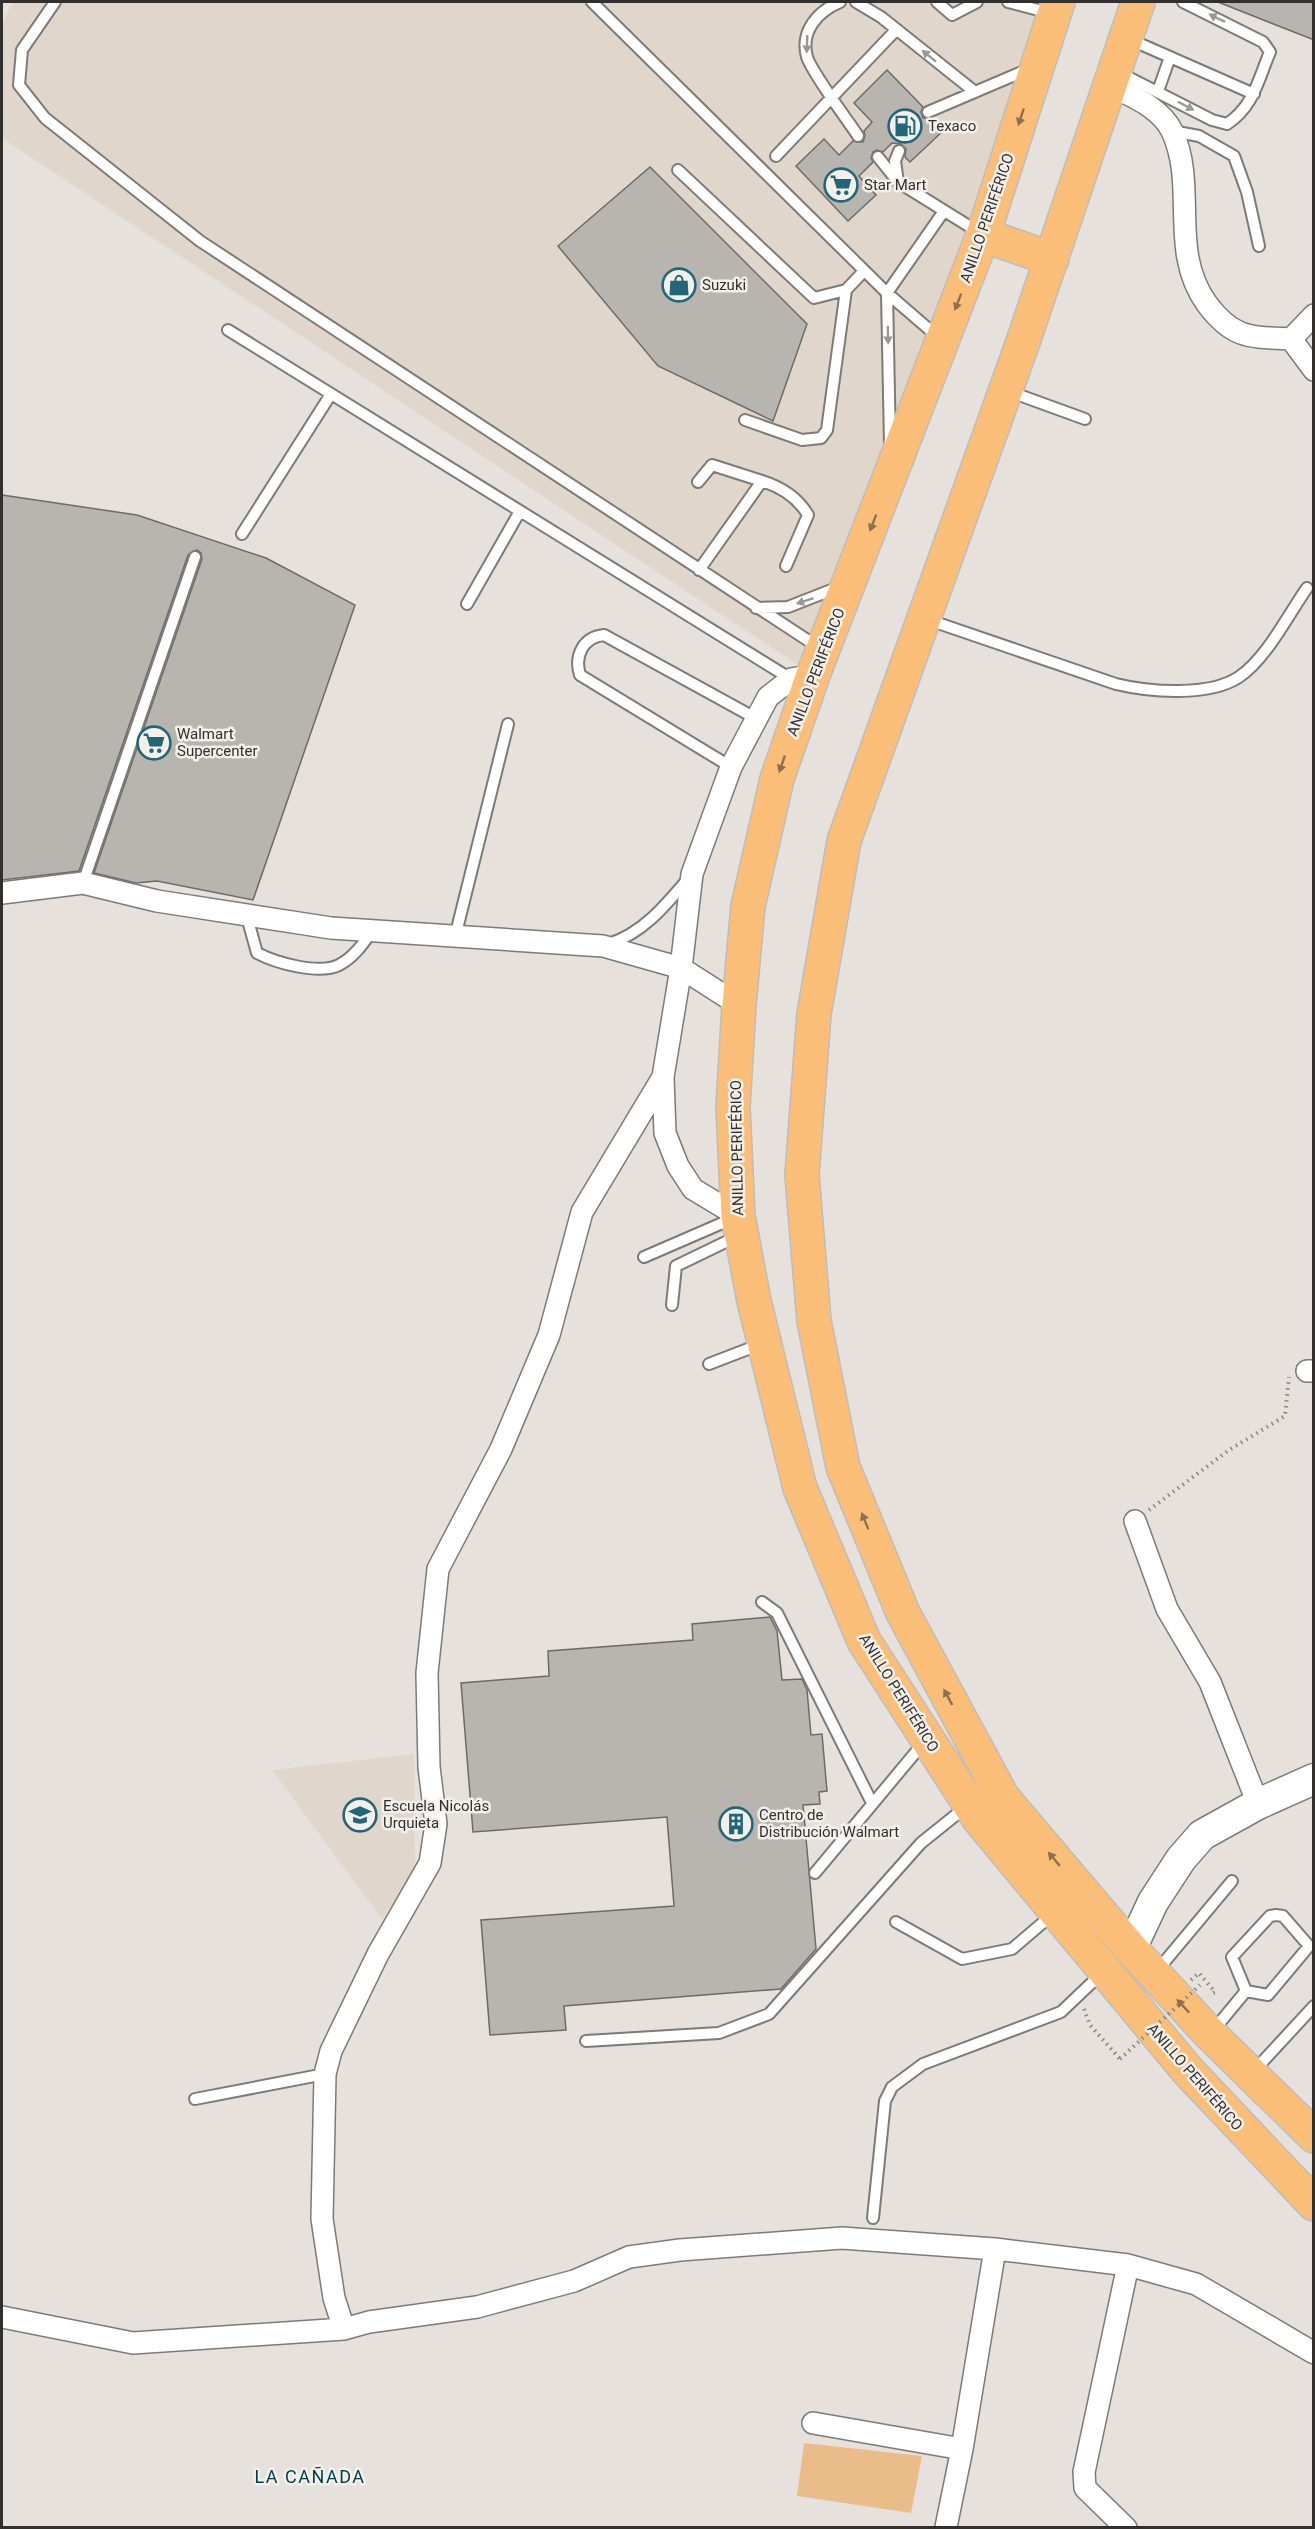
<svg xmlns="http://www.w3.org/2000/svg" width="1315" height="2529" font-family="Roboto,sans-serif">
  <style>
    .built { fill: #e0d6cc }
    .green { fill: #eabc89 }
    .building { fill: #b8b4b0; stroke: #6e6a67; stroke-width: 1.5 }
    .lines { fill: none; stroke-linecap: round; stroke-linejoin: round }
    .lane-casing { stroke: #7e7a76; stroke-width: 14 }
    .street-casing { stroke: #7e7a76; stroke-width: 24 }
    .secondary-casing { stroke: #7e7a76; stroke-width: 33 }
    .highway-casing { stroke: #bdbdbc; stroke-width: 36 }
    .path { stroke: #898583; stroke-width: 4; stroke-dasharray: 1.5 4.5; stroke-linecap: butt }
    .lane { stroke: #fff; stroke-width: 10 }
    .street { stroke: #fff; stroke-width: 21 }
    .secondary { stroke: #fff; stroke-width: 30 }
    .highway { stroke: #fbbe78; stroke-width: 33 }
    .path-bridge { stroke: #898583; stroke-width: 4; stroke-dasharray: 1.5 4.5; stroke-linecap: butt }
    .oneway { fill: #989897 }
    .oneway2 { fill: #8c7050 }
    .labels { text-anchor: middle; dominant-baseline: central; stroke-width: 5; stroke-linejoin: round; paint-order: stroke }
    .poi-label { font-size: 15px; fill: #32302f; stroke: #f3efea; text-anchor: start }
    .street-label { font-size: 15px; fill: #32302f; stroke: #f3efea }
    .quarter-label { font-size: 18px; letter-spacing: 1.5px; fill: #013d4b; stroke: #f3efea }
  </style>
  <rect width="100%" height="100%" fill="#e6e1dd"/>
  <!-- built -->
  <path class="built" d="M13 2H1058L813 675 2 138V23Z
    M414 1754 415 1861 410 1881 382 1919 272 1770Z"/>
  <!-- green -->
  <path class="green" d="M804 2443 922 2456 911 2513 797 2496Z"/>
  <!-- building -->
  <path class="building" d="M1218 2H1314V40Z
    M887 70 923 107 921 112 923 118H933L944 130 910 162 905 157 906 149 901 144 892 143 883 152 877 150 873 152 871 158 873 162 859 176 876 195 848 221 796 166 824 139 839 155 853 141 863 142 865 136 864 131 872 122 854 103Z
    M650 167 807 324 773 421 658 366 558 246Z
    M2 495 137 515 266 558 355 605 253 900 157 881 136 883 94 873 202 559 201 553 197 550 188 555 79 871 2 880Z
    M770 1617 777 1631 782 1680 802 1679 807 1690 811 1735 822 1734 827 1791 819 1792 820 1804 803 1805 816 1949 781 1989 564 2006 566 2030 490 2035 481 1920 674 1906 667 1817 473 1832 461 1683 549 1676 548 1651 693 1640 692 1624Z"/>
  <g class="lines">
    <defs>
      <path id="lane" d="M55 2 22 50 19 85 45 118 200 241 821 649
        M592 2 887 293 938 337
        M840 2C818 11 800 31 807 57 812 73 847 119 858 136
        M856 2 881 17 975 92
        M937 2 952 15 977 2
        M1008 2 1050 13
        M1129 39 1254 94
        M1118 72 1212 120 1227 124C1254 106 1258 80 1270 52L1263 42 1183 2
        M1158 91 1170 57
        M928 112 1029 69
        M1172 131 1199 136 1234 156 1247 192 1259 246
        M776 156 896 30
        M878 157 898 182 980 233
        M678 170 814 298 846 290 864 271
        M898 182 895 161 899 151
        M228 330 791 679
        M1008 391 1085 419
        M745 420 802 440 821 438 827 430 846 290
        M890 445 887 293 944 211
        M698 482 712 465 762 481
        M242 534 331 394
        M699 570 762 481C781 487 798 498 808 515L786 566
        M467 604 520 511
        M756 608 788 607 839 587
        M926 619 1116 684C1149 692 1209 697 1239 677 1266 659 1288 615 1307 588
        M731 767 580 675C574 656 583 637 604 635L757 719
        M83 883 195 557
        M247 917 257 953C276 963 319 975 339 965 354 957 363 944 372 931
        M455 937 508 724
        M609 944C643 933 665 906 688 879
        M644 1257 734 1218
        M672 1305 676 1266 738 1236
        M709 1364 761 1344
        M762 1602 777 1613 872 1803
        M815 1873 925 1741
        M1276 1915 1283 1916 1309 1946 1268 1995 1246 1991 1232 1957 1270 1916Z
        M896 1922 962 1959 1012 1949 1053 1914
        M1156 1972 1232 1881
        M1212 2032 1246 1991
        M586 2041 719 2033 769 2014 921 1843 967 1806
        M1253 2072 1314 2006
        M195 2099 325 2074
        M873 2218 885 2101 892 2087 923 2064 1061 2012 1102 1973"/>
      <path id="street" d="M1111 86C1133 97 1160 107 1172 131 1198 187 1168 250 1207 304 1233 339 1250 337 1291 339L1314 315
        M1291 339 1314 370
        M2 893 83 883 157 901 331 928 603 946 681 968 739 1005
        M738 1216 693 1189 678 1166 665 1133 663 1077 681 968 692 874 731 767 768 697 791 679 813 675
        M1307 1371H1314
        M1135 1521 1167 1609 1210 1682 1258 1804
        M2 2317 133 2343 344 2329 369 2322 477 2307 574 2281 629 2257 680 2250 842 2238 995 2249 1128 2265 1196 2284 1314 2353
        M344 2329 334 2298 322 2219 325 2074 331 2051 378 1954 430 1863 436 1824 429 1767 427 1673 438 1569 501 1449 549 1335 582 1212 663 1077
        M813 2423 962 2449 995 2249
        M946 2527 962 2449
        M1126 2528 1085 2488 1084 2472 1128 2265"/>
      <path id="secondary" d="M1131 1949 1153 1902 1181 1859 1202 1835 1258 1804 1314 1779"/>
      <path id="highway" d="M1058 2 983 235 813 675 777 779 748 906 739 1005 733 1107 738 1216 754 1301 800 1488 864 1641 979 1819 1188 2071 1314 2204
        M1138 2 1023 342 844 841 814 1014 802 1175 814 1321 843 1467 903 1613 1003 1798 1131 1949 1210 2034 1314 2136
        M983 235 1052 259"/>
    </defs>
    <!-- lane casing -->
    <use href="#lane" class="lane-casing"/>
    <!-- street casing -->
    <use href="#street" class="street-casing"/>
    <!-- secondary casing -->
    <use href="#secondary" class="secondary-casing"/>
    <!-- highway casing -->
    <use href="#highway" class="highway-casing"/>
    <!-- path -->
    <path class="path" d="M1149 1510 1229 1450 1285 1416 1289 1377
      M1191 1980 1199 1973 1215 1992 1209 1995
      M1084 2009 1090 2025 1120 2059"/>
    <!-- lane -->
    <use href="#lane" class="lane"/>
    <!-- street -->
    <use href="#street" class="street"/>
    <!-- secondary -->
    <use href="#secondary" class="secondary"/>
    <!-- highway -->
    <use href="#highway" class="highway"/>
    <!-- path-bridge -->
    <path class="path-bridge" d="M1120 2059 1200 1985"/>
  </g>
  <!-- one-way arrows -->
  <defs><path id="oneway-solid" d="M-6-.8H1V-3.2L6.5 0L1 3.2V.8H-6Z" transform="scale(1.5)"/></defs>
  <g class="oneway">
    <use href="#oneway-solid" transform="translate(1217 18) rotate(-154)"/>
    <use href="#oneway-solid" transform="translate(807 44) rotate(92)"/>
    <use href="#oneway-solid" transform="translate(929 56) rotate(-141)"/>
    <use href="#oneway-solid" transform="translate(1186 106) rotate(28)"/>
    <use href="#oneway-solid" transform="translate(888 335) rotate(89)"/>
    <use href="#oneway-solid" transform="translate(805 601) rotate(162)"/>
  </g>
  <g class="oneway2">
    <use href="#oneway-solid" transform="translate(1021 117) rotate(108)"/>
    <use href="#oneway-solid" transform="translate(958 302) rotate(111)"/>
    <use href="#oneway-solid" transform="translate(873 523) rotate(111)"/>
    <use href="#oneway-solid" transform="translate(782 764) rotate(109)"/>
    <use href="#oneway-solid" transform="translate(865 1521) rotate(-112)"/>
    <use href="#oneway-solid" transform="translate(948 1697) rotate(-118)"/>
    <use href="#oneway-solid" transform="translate(1054 1859) rotate(-130)"/>
    <use href="#oneway-solid" transform="translate(1183 2006) rotate(-133)"/>
  </g>
  <!-- icons -->
  <defs>
    <symbol id="fuel-ring" viewBox="-11 -11 22 22"><circle r="9.5" fill="#f3efea" stroke="#236678" stroke-width="1.5"/><path d="M-5.5-6h7V0h2V4h1.3V-2.5L3-4.5l.8-.8L6-3V5H2.5V1h-1V6h-7ZM-4.2-4.7v3.2H.2V-4.7Z" fill="#236678"/></symbol>
    <symbol id="supermarket-ring" viewBox="-11 -11 22 22"><circle r="9.5" fill="#f3efea" stroke="#236678" stroke-width="1.5"/><path d="M-6-5.5h2.5l.6 2H6L4.5 2H-2.5L-4.4-4H-6ZM-1.5 3.2a1.3 1.3 0 1 0 .1 0ZM3 3.2a1.3 1.3 0 1 0 .1 0Z" fill="#236678"/></symbol>
    <symbol id="shop-ring" viewBox="-11 -11 22 22"><circle r="9.5" fill="#f3efea" stroke="#236678" stroke-width="1.5"/><path d="M-5-2.5h2.3a2.7 3.5 0 0 1 5.4 0H5L5.5 6h-11ZM-1.5-2.5h3a1.5 2.3 0 0 0-3 0Z" fill="#236678"/></symbol>
    <symbol id="school-ring" viewBox="-11 -11 22 22"><circle r="9.5" fill="#f3efea" stroke="#236678" stroke-width="1.5"/><path d="M0-5L7-2L0 1L-7-2ZM-4 1L0 2.5L4 1V4Q0 6-4 4Z" fill="#236678"/></symbol>
    <symbol id="building-ring" viewBox="-11 -11 22 22"><circle r="9.5" fill="#f3efea" stroke="#236678" stroke-width="1.5"/><path d="M-4-6H4V6H1V3H-1V6H-4ZM-2.5-4.3h1.7v1.8h-1.7ZM.8-4.3h1.7v1.8H.8ZM-2.5-1h1.7V.8h-1.7ZM.8-1h1.7V.8H.8Z" fill="#236678"/></symbol>
  </defs>
  <g fill-rule="evenodd">
    <use href="#fuel-ring" x="886" y="107" width="38" height="38"/>
    <use href="#supermarket-ring" x="822" y="166" width="38" height="38"/>
    <use href="#shop-ring" x="660" y="266" width="38" height="38"/>
    <use href="#supermarket-ring" x="135" y="724" width="38" height="38"/>
    <use href="#school-ring" x="341" y="1796" width="38" height="38"/>
    <use href="#building-ring" x="717" y="1805" width="38" height="38"/>
  </g>
  <g class="labels">
    <!-- poi labels -->
    <g class="poi-label">
      <text x="928" y="126">Texaco</text>
      <text x="864" y="185">Star Mart</text>
      <text x="702" y="285">Suzuki</text>
      <text x="177" y="734">Walmart<tspan x="177" dy="17">Supercenter</tspan></text>
      <text x="383" y="1806">Escuela Nicolás<tspan x="383" dy="17">Urquieta</tspan></text>
      <text x="759" y="1815">Centro de<tspan x="759" dy="17">Distribución Walmart</tspan></text>
    </g>
    <!-- street labels -->
    <g class="street-label">
      <text transform="translate(987 218) rotate(-71)">ANILLO PERIFÉRICO</text>
      <text transform="translate(816 672) rotate(-69)">ANILLO PERIFÉRICO</text>
      <text transform="translate(737 1148) rotate(-91)">ANILLO PERIFÉRICO</text>
      <text transform="translate(899 1693) rotate(58)">ANILLO PERIFÉRICO</text>
      <text transform="translate(1195 2077) rotate(49)">ANILLO PERIFÉRICO</text>
    </g>
    <!-- quarter labels -->
    <g class="quarter-label">
      <text x="310" y="2476">LA CAÑADA</text>
    </g>
  </g>
  <!-- border -->
  <rect width="1315" height="2529" fill="none" stroke="#32302f" stroke-width="6"/>
</svg>
